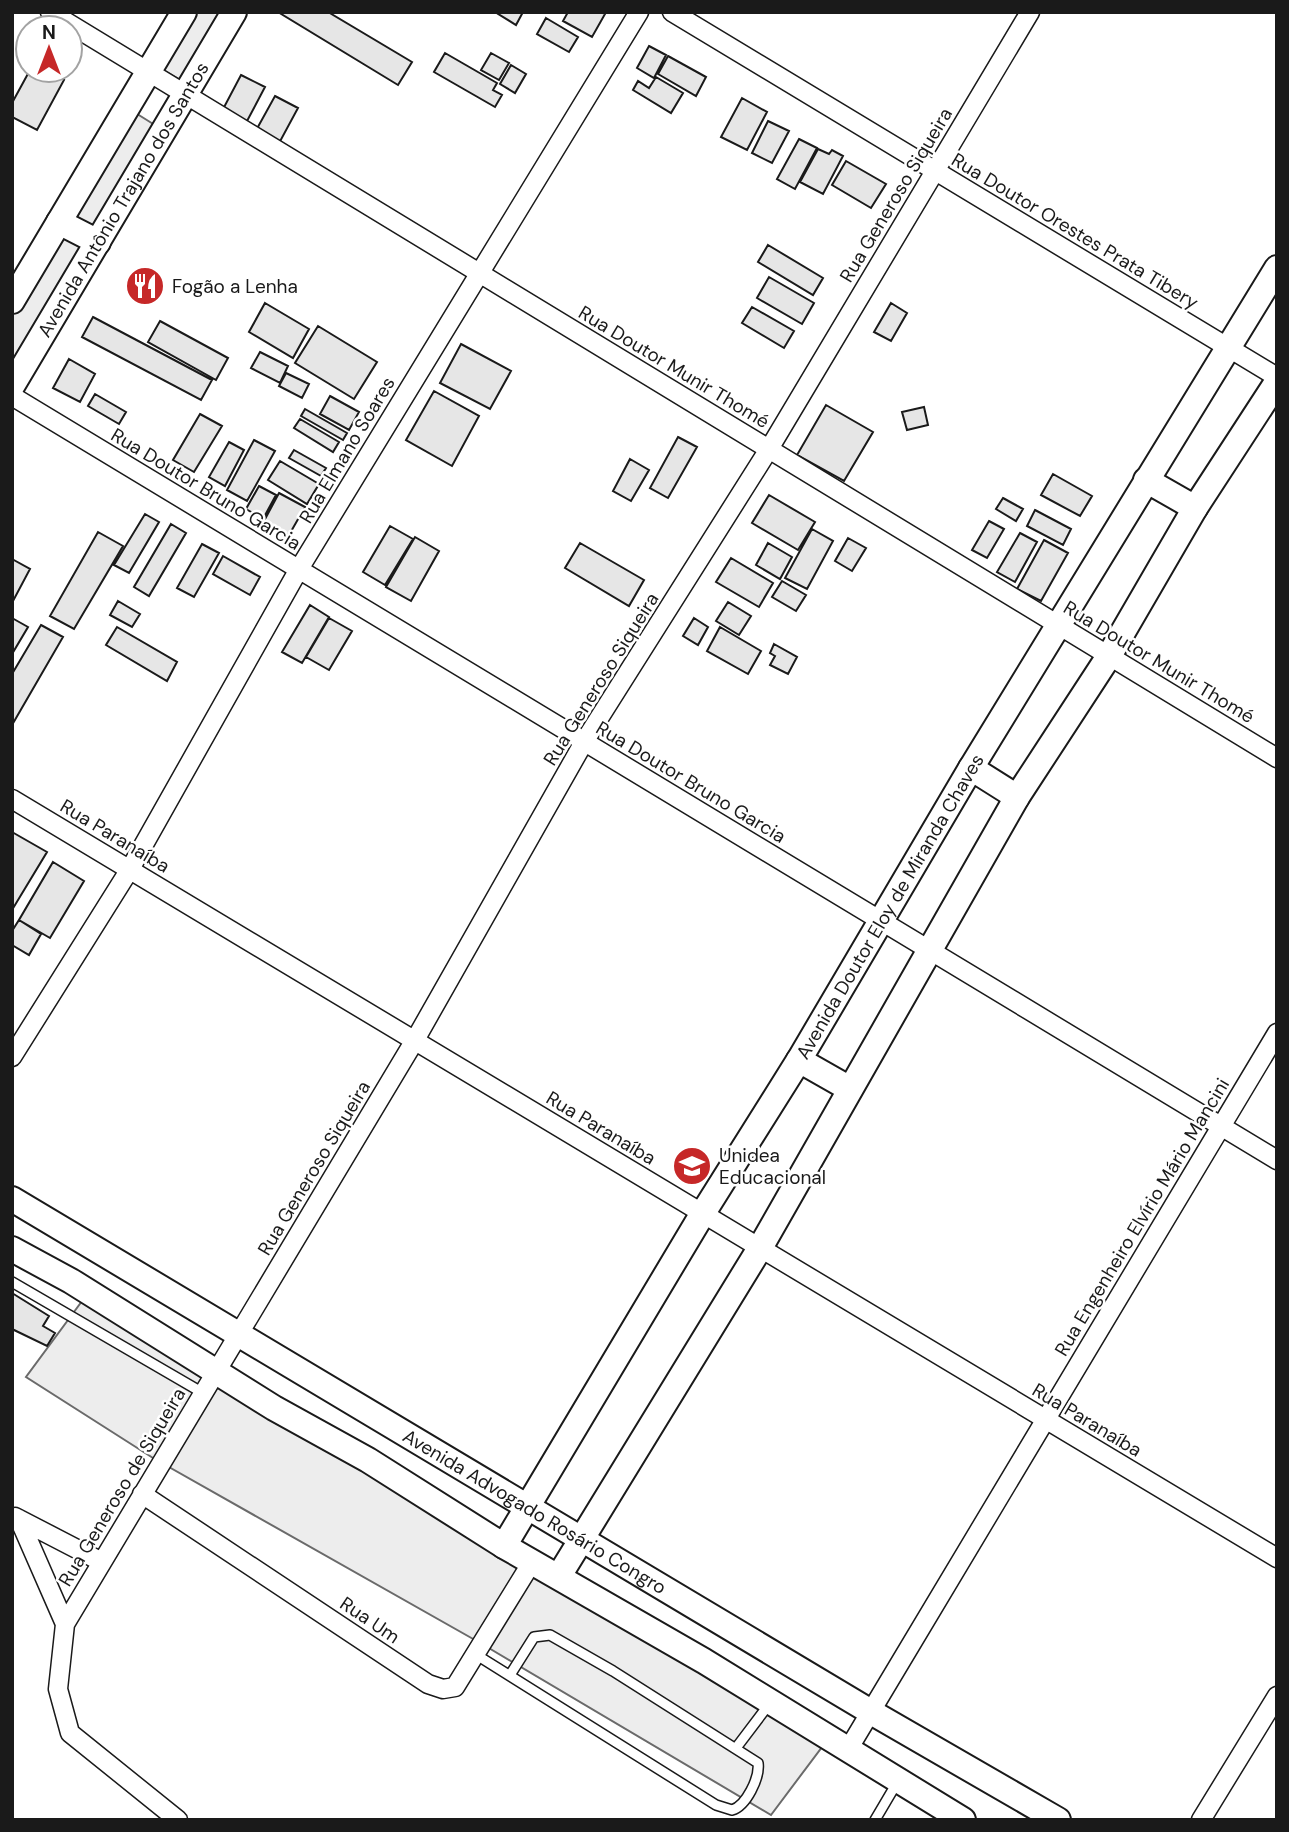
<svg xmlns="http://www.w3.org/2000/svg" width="1289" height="1832" font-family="'DM Sans',sans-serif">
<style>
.built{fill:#ededed;stroke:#6a6a6a;stroke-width:2}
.building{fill:#e6e6e6;stroke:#1a1a1a;stroke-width:2}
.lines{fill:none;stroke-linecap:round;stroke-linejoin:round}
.lane-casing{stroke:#1a1a1a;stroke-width:12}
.street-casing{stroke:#1a1a1a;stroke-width:21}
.secondary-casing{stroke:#1a1a1a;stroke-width:28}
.lane{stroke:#fff;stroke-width:9}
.street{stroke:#fff;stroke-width:18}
.secondary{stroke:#fff;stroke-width:24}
.labels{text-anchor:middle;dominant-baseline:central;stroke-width:5;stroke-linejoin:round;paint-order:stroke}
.street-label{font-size:19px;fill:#1a1a1a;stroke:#fff}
.poi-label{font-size:19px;fill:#1a1a1a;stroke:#fff;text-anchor:start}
</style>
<rect width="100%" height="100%" fill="#fff"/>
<path class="built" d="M 193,12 L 224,12 L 184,82 L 160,68 Z
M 134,112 L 158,127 L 93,233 L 68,218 Z
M 57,232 L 81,247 L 12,365 L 12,308 Z
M 85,1297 L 825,1743 L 771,1815 L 482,1644 L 153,1458 L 26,1377 Z"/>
<path class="building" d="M 278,12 L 328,12 L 412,62 L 398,85 Z
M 495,12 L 523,12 L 516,25 Z
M 568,12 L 601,12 L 605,14 L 592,37 L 563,21 Z
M 546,18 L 578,37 L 569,52 L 537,34 Z
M 649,46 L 666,55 L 654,78 L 637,68 Z
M 445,53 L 497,83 L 493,90 L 502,95 L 495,107 L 434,72 Z
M 491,53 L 509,63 L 499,80 L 481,70 Z
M 668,56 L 706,77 L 696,96 L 658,74 Z
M 511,65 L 526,74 L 515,93 L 500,84 Z
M 30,70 L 46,70 L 64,80 L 37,130 L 12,117 L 12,103 Z
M 241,75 L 265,87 L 246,123 L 222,111 Z
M 656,77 L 683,93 L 671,113 L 633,90 L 638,81 L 649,88 Z
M 275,96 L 298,108 L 277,147 L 254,134 Z
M 742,98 L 767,112 L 747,150 L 721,137 Z
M 768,121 L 789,131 L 772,163 L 752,153 Z
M 799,139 L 817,148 L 795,189 L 777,179 Z
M 818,149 L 829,154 L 832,150 L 843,156 L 823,194 L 800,182 Z
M 846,161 L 886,184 L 871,208 L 832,185 Z
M 768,245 L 823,278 L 813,295 L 758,262 Z
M 769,277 L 814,303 L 802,324 L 757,298 Z
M 265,303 L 309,329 L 293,358 L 249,332 Z
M 891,303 L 907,313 L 891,341 L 874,332 Z
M 752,307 L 794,331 L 784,348 L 742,323 Z
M 93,317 L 212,380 L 201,400 L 82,337 Z
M 160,321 L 228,358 L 216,380 L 148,342 Z
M 318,326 L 377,362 L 354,399 L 295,363 Z
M 461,344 L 511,371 L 490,409 L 440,383 Z
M 260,352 L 288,366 L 280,383 L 251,368 Z
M 69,359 L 95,374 L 80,402 L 53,388 Z
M 286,373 L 309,384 L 302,398 L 279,386 Z
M 434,391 L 479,416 L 452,466 L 406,440 Z
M 95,394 L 126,412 L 119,424 L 88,406 Z
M 330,396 L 359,412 L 349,430 L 320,414 Z
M 826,405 L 873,432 L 844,481 L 797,455 Z
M 924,407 L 928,425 L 907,430 L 902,412 Z
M 305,409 L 347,433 L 343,440 L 301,416 Z
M 200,414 L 222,426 L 194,472 L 173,460 Z
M 300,419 L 339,442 L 333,452 L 294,428 Z
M 678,437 L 697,447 L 668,498 L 650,488 Z
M 254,440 L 275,451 L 247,501 L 227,490 Z
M 229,442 L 244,450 L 225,486 L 209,477 Z
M 294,450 L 326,468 L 321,476 L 289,458 Z
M 630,459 L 649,470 L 631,501 L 613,491 Z
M 280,461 L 319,484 L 307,504 L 268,480 Z
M 1053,474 L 1092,496 L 1080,516 L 1041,495 Z
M 259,486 L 276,495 L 263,519 L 246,509 Z
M 279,493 L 305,507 L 289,535 L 264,521 Z
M 769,495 L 815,522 L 798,550 L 752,523 Z
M 1003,498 L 1023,509 L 1016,521 L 996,509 Z
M 1035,510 L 1071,529 L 1063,545 L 1027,526 Z
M 145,514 L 159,522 L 129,573 L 114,565 Z
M 989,521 L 1004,529 L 987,558 L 972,550 Z
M 171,524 L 186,533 L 149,596 L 134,587 Z
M 390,526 L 413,539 L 385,585 L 363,572 Z
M 812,529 L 833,541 L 807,589 L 785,578 Z
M 98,532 L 123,546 L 74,629 L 50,616 Z
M 1020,533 L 1037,542 L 1015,582 L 997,572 Z
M 415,537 L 439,551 L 411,601 L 386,587 Z
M 848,538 L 866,548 L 852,571 L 835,561 Z
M 1044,540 L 1068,553 L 1041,601 L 1017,589 Z
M 580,543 L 644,580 L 629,606 L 565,568 Z
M 768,543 L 792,557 L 780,579 L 756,565 Z
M 202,544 L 219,553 L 194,597 L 177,588 Z
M 223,556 L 260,577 L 250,595 L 213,574 Z
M 731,558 L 773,583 L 759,607 L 716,582 Z
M 12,559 L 30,569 L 13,601 L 12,601 Z
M 782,581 L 806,595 L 796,611 L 772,597 Z
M 118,601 L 140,614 L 132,627 L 110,615 Z
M 728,602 L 751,616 L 739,635 L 716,621 Z
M 310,605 L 329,617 L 302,663 L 282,652 Z
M 12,618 L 28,627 L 12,654 Z
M 329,618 L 352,631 L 329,670 L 306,657 Z
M 694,618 L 708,627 L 698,645 L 683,636 Z
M 41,625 L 63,637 L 12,725 L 12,674 Z
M 117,627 L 177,662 L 167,681 L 106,645 Z
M 720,627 L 761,651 L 748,674 L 707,651 Z
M 774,644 L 797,657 L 788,674 L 770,665 L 775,656 L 770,653 Z
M 12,832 L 47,852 L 12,910 Z
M 53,862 L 84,881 L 50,938 L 19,920 Z
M 19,920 L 41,934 L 29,955 L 12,945 L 12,931 Z
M 12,1293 L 49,1316 L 43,1326 L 55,1333 L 47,1346 L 12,1329 Z"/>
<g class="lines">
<defs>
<path id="lane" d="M 12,1282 L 203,1393
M 475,1654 L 716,1805 L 732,1810 C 746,1806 760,1778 758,1763 L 613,1671 L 550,1635 L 534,1637 L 510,1675
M 736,1748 L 770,1703
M 875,1820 L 898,1781"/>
<path id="street" d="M 50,12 L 1277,758
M 672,12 L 1277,377
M 12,396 L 1277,1160
M 12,799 L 1277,1558
M 12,1057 L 130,869 L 299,569 L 639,12
M 142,1494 L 428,1684 L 443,1689 L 455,1687 L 532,1562
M 15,1517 L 100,1561
M 19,1519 L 65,1624 L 58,1689 L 70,1733 L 178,1820
M 65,1624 L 415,1040 L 584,742 L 769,449 L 1030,12
M 849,1748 L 1277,1033
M 1201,1820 L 1277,1696"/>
<g id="secondary">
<path d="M 59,222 L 98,242"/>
<path d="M 12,301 L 184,12"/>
<path id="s1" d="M 12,386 L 234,12"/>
<path d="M 1146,480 L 1195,508"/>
<path d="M 971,768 L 1017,797"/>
<path d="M 799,1060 L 850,1089"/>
<path id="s2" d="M 12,1199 L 871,1712 L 1058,1820"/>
<path d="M 12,1249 L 71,1281 L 274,1408 L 368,1460 L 504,1546 L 704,1661 L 963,1820"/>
<path id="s3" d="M 504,1546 L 703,1213 L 799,1060 L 971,768 L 1277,268"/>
<path d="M 559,1576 L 760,1248 L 1017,797 L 1109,656 L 1195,508 L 1277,382"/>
</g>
</defs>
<use href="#lane" class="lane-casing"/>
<use href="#street" class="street-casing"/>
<use href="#secondary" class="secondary-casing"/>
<use href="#lane" class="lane"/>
<use href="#street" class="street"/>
<use href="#secondary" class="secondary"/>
</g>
<defs>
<symbol id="restaurant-disc" viewBox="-11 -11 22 22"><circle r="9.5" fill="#c62828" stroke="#fff"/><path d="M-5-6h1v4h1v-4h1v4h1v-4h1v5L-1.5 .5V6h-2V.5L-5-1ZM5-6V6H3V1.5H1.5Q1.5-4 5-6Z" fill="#fff"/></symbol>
<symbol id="university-disc" viewBox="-11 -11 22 22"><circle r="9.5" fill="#c62828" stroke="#fff"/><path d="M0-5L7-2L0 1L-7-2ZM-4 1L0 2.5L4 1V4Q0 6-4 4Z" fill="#fff"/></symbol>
</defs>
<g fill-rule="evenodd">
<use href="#restaurant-disc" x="123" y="264" width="44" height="44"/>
<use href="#university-disc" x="670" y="1144" width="44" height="44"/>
</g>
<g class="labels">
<g class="street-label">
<text transform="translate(896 195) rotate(-59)">Rua Generoso Siqueira</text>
<text stroke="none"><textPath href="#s1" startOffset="217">Avenida Antônio Trajano dos Santos</textPath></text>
<text transform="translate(1075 231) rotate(31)">Rua Doutor Orestes Prata Tibery</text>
<text transform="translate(674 367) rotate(31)">Rua Doutor Munir Thomé</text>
<text transform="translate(347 450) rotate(-59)">Rua Elmano Soares</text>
<text transform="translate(206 489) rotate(31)">Rua Doutor Bruno Garcia</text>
<text transform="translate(1159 662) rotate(31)">Rua Doutor Munir Thomé</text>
<text transform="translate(601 679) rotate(-58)">Rua Generoso Siqueira</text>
<text transform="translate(691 782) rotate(31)">Rua Doutor Bruno Garcia</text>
<text transform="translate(115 836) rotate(31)">Rua Paranaíba</text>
<text stroke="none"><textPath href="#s3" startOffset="747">Avenida Doutor Eloy de Miranda Chaves</textPath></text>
<text transform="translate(601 1128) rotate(31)">Rua Paranaíba</text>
<text transform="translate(314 1168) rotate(-59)">Rua Generoso Siqueira</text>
<text transform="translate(1142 1217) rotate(-59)">Rua Engenheiro Elvírio Mário Mancini</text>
<text transform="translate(1087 1420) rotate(31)">Rua Paranaíba</text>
<text transform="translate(122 1487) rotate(-59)">Rua Generoso de Siqueira</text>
<text stroke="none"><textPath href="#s2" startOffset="609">Avenida Advogado Rosário Congro</textPath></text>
<text transform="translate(370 1620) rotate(34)">Rua Um</text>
</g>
<g class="poi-label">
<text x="172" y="286">Fogão a Lenha</text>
<text x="719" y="1155">Unidea<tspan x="719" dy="22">Educacional</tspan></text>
</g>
</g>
<rect width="1289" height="1832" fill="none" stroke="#1a1a1a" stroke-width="28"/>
<g transform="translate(49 49)"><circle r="33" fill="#ffffff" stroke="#a3a3a3" stroke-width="2"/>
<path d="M0-5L12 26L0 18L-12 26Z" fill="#c62828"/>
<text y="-10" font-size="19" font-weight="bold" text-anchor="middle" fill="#1a1a1a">N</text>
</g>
</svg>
